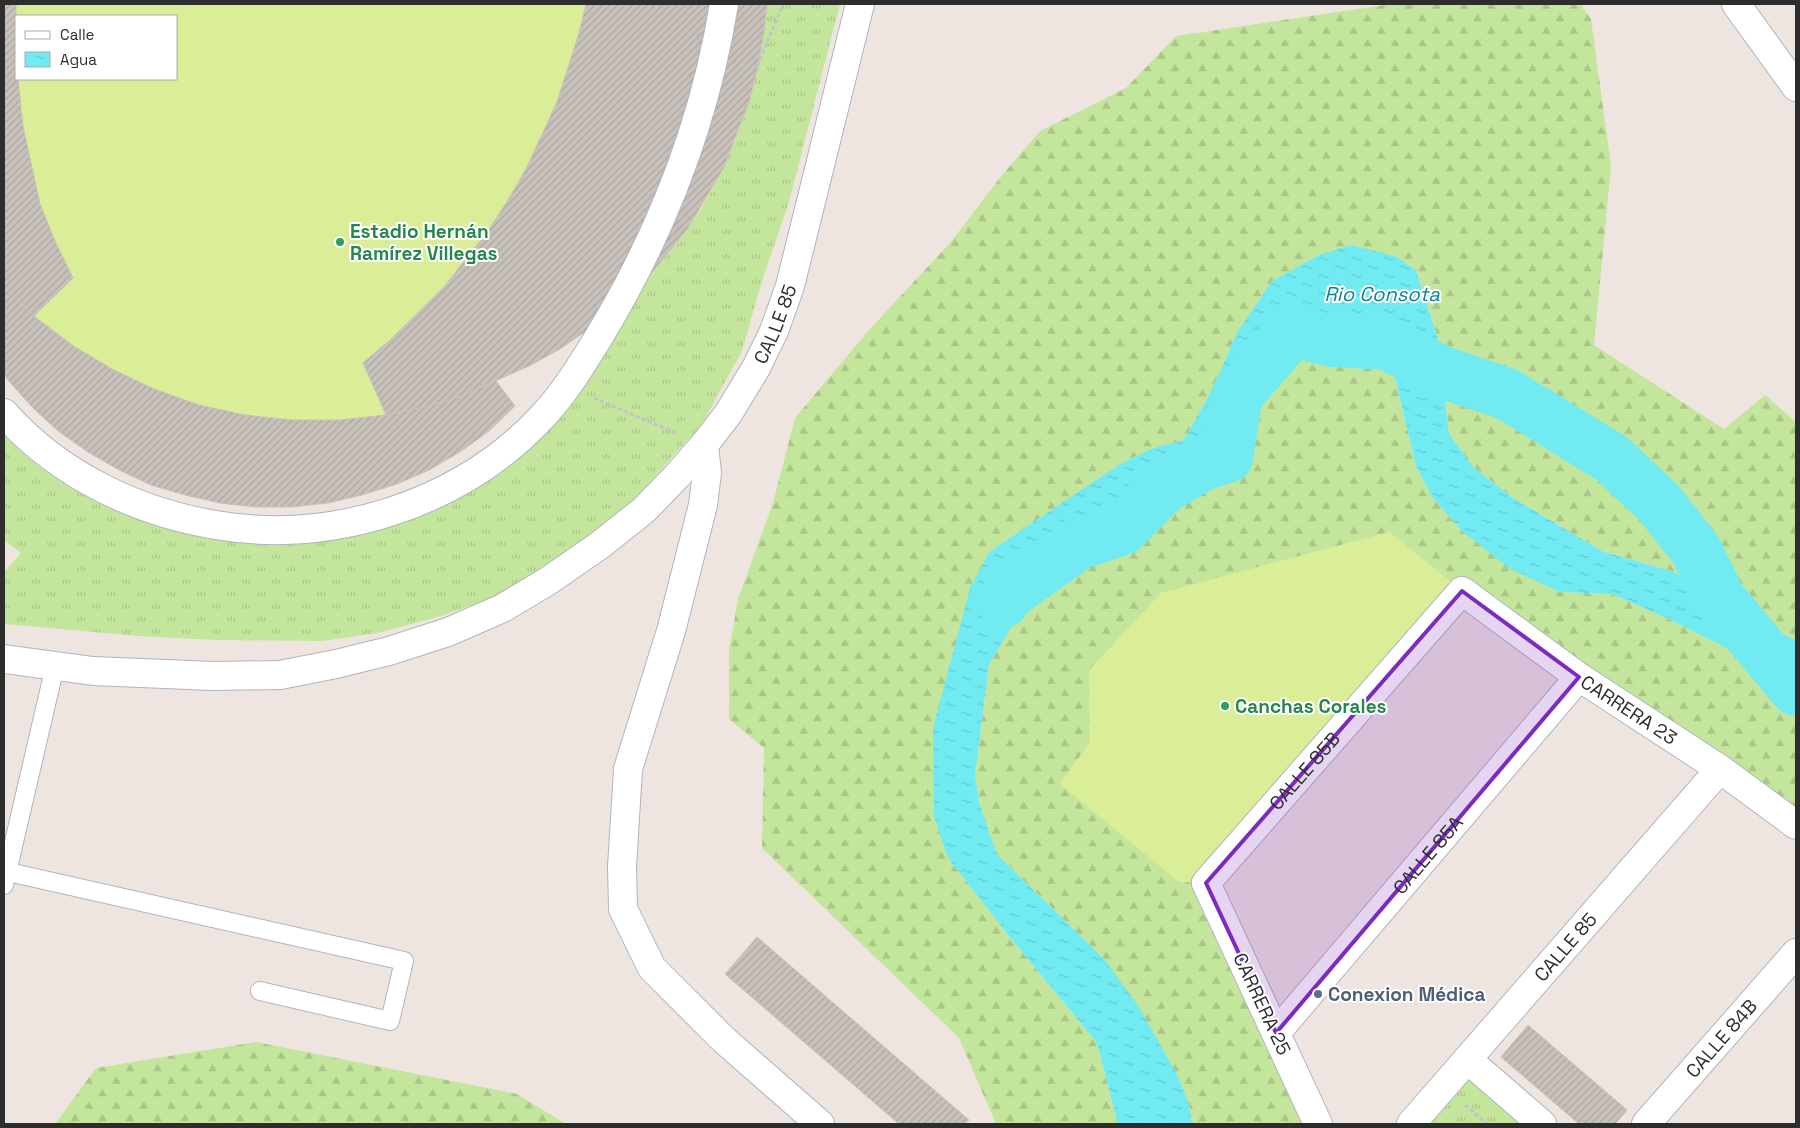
<svg xmlns="http://www.w3.org/2000/svg" width="1800" height="1128" font-family="'Space Grotesk',sans-serif">
<style>
.grass{fill:url(#grass-tufts)}
.forest{fill:url(#forest-firs)}
.pitch{fill:#daed97;fill-rule:evenodd}
.water{fill:url(#water-ripples)}
.lines{fill:none;stroke-linecap:round;stroke-linejoin:round}
.river{stroke:#71eaf2;stroke-width:52}
.building{fill:url(#building-hatch);stroke:#cbc1b9}
.lane-casing{stroke:#b0b5bd;stroke-width:20}
.street-casing{stroke:#b0b5bd;stroke-width:30}
.path{stroke:#c4c4c4;stroke-width:3;stroke-dasharray:4 2.5;stroke-linecap:butt}
.lane{stroke:#fff;stroke-width:18}
.street{stroke:#fff;stroke-width:28}
.marked{fill:#7b2cbf;fill-opacity:0.2;stroke:#7b2cbf;stroke-width:4;stroke-linejoin:round}
.leisure-dot{fill:#2e9e5b;stroke:#fff;stroke-width:2}
.service-dot{fill:#5c6f8a;stroke:#fff;stroke-width:2}
.labels{text-anchor:middle;dominant-baseline:central;stroke-width:4;stroke-linejoin:round;paint-order:stroke}
.leisure-label{font-size:19px;font-weight:bold;fill:#27864d;stroke:#fff;text-anchor:start}
.street-label{font-size:19px;fill:#2d2d2d;stroke:#fff}
.service-label{font-size:19px;font-weight:bold;fill:#4e5e75;stroke:#fff;text-anchor:start}
.water-label{font-size:20px;font-style:italic;fill:#0b8295;stroke:#fff}
</style>
<defs>
<pattern id="grass-tufts" width="24" height="20" patternUnits="userSpaceOnUse" patternTransform="scale(1.25)"><rect width="24" height="20" fill="#c4e69c"/><path d="M3 7l-1-3M5 7V3M7 7l1-3M15 17l-1-3M17 17v-4M19 17l1-3" fill="none" stroke="#a9c687"/></pattern>
<pattern id="forest-firs" width="22" height="20" patternUnits="userSpaceOnUse" patternTransform="scale(1.25)"><rect width="22" height="20" fill="#c4e69c"/><path d="M5 1l3.5 6h-7zM16 11l3.5 6h-7z" fill="#a9c687"/></pattern>
<pattern id="water-ripples" width="26" height="14" patternUnits="userSpaceOnUse" patternTransform="scale(1.25)"><rect width="26" height="14" fill="#71eaf2"/><path d="M2 4q2-2 4 0t4 0M15 11q2-2 4 0t4 0" fill="none" stroke="#62c9d0"/></pattern>
<pattern id="building-hatch" width="6" height="6" patternUnits="userSpaceOnUse" patternTransform="scale(1.25)"><rect width="6" height="6" fill="#c8c1bb"/><path d="M-1 1l2-2M0 6l6-6M5 7l2-2" fill="none" stroke="#aca6a1"/></pattern>
</defs>
<rect width="100%" height="100%" fill="#efe5e0"/>
<path class="grass" d="M 724,4 L 840,4 L 789,202 L 762,281 L 742,351 L 702,424 L 632,502 L 593,536 L 542,572 L 500,595 L 441,616 L 378,633 L 322,641 L 214,640 L 138,636 L 4,624 L 4,572 L 21,553 L 4,540 L 4,413 L 76,473 L 276,531 L 439,493 L 568,387 Z
M 1468,1060 L 1542,1124 L 1411,1124 Z"/>
<path class="forest" d="M 1391,4 L 1581,4 L 1591,19 L 1611,166 L 1594,345 L 1724,429 L 1765,395 L 1796,422 L 1796,640 L 1756,621 L 1672,571 L 1604,552 L 1513,498 L 1474,468 L 1449,434 L 1437,336 L 1416,270 L 1395,256 L 1351,245 L 1272,281 L 1236,334 L 1214,386 L 1184,440 L 1153,448 L 1120,464 L 990,551 L 948,857 L 1009,936 L 1097,1043 L 1118,1124 L 996,1124 L 959,1038 L 762,848 L 764,748 L 729,719 L 729,651 L 738,599 L 773,503 L 795,418 L 869,330 L 950,243 L 999,179 L 1040,131 L 1126,88 L 1176,36 Z
M 1321,317 L 1353,320 L 1387,344 L 1416,466 L 1432,497 L 1462,531 L 1560,592 L 1612,594 L 1671,620 L 1796,683 L 1796,825 L 1462,591 L 1389,532 L 1089,670 L 1090,742 L 1060,784 L 1206,883 L 1318,1124 L 1192,1124 L 1189,1105 L 1105,960 L 997,854 L 980,805 L 975,776 L 989,664 L 1050,563 L 1162,489 L 1202,465 L 1227,457 L 1251,441 L 1269,357 L 1293,331 Z
M 256,1042 L 517,1094 L 566,1124 L 55,1124 L 96,1068 Z"/>
<path class="pitch" d="M 4,4 L 767,4 C 759,103 717,212 643,281 C 626,297 604,310 585,324 C 567,338 548,355 527,366 C 517,372 507,376 496,381 L 515,406 L 489,431 L 429,470 L 397,484 L 362,495 L 328,503 L 292,507 L 256,507 L 220,503 L 185,495 L 151,485 L 32,407 L 4,374 ZM 16,16 L 176,16 L 176,79 L 16,79 Z
M 1389,532 L 1462,591 L 1206,883 L 1179,882 L 1060,784 L 1090,742 L 1089,670 L 1161,593 Z"/>
<path class="water" d="M 1351,245 L 1395,256 L 1416,270 L 1437,336 L 1449,434 L 1474,468 L 1513,498 L 1604,552 L 1672,571 L 1756,621 L 1796,640 L 1796,683 L 1671,620 L 1612,594 L 1560,592 L 1510,569 L 1462,531 L 1432,497 L 1416,466 L 1387,344 L 1353,320 L 1321,317 L 1293,331 L 1269,357 L 1251,441 L 1227,457 L 1202,465 L 1162,489 L 1050,563 L 989,664 L 975,776 L 980,805 L 997,854 L 1105,960 L 1139,1007 L 1178,1076 L 1189,1105 L 1192,1124 L 1118,1124 L 1097,1043 L 1009,936 L 948,858 L 934,816 L 933,728 L 970,588 L 990,551 L 1120,464 L 1153,448 L 1184,440 L 1214,386 L 1236,334 L 1272,281 L 1319,255 Z"/>
<g class="lines">
<path class="river" d="M 1003,602 L 1008,594 L 1078,544 L 1123,529 L 1162,489 L 1202,465 L 1227,457 L 1237,395 L 1293,331 L 1333,341 L 1387,344 L 1442,372 L 1507,394 L 1611,458 L 1659,503 L 1696,550 L 1720,599 L 1796,690"/>
</g>
<path class="building" d="M 4,4 L 16,4 L 16,79 L 18,79 L 23,126 L 40,204 L 55,241 L 73,278 L 34,316 L 4,287 Z
M 586,4 L 767,4 L 764,32 L 758,67 L 749,102 L 724,167 L 688,228 L 666,256 L 643,282 L 589,329 L 560,349 L 529,366 L 461,396 L 424,407 L 386,415 L 363,363 L 391,339 L 443,288 L 488,231 L 508,200 L 526,169 L 557,102 L 579,33 Z
M 4,287 L 34,316 L 72,345 L 112,369 L 154,389 L 199,405 L 245,415 L 292,420 L 339,420 L 386,415 L 424,407 L 461,396 L 496,381 L 515,406 L 489,431 L 460,452 L 429,470 L 397,484 L 362,495 L 328,503 L 292,507 L 256,507 L 220,503 L 185,495 L 151,485 L 119,470 L 88,452 L 58,431 L 32,407 L 8,380 L 4,374 Z
M 757,937 L 969,1120 L 964,1124 L 899,1124 L 725,974 Z
M 1528,1025 L 1627,1110 L 1615,1124 L 1579,1124 L 1501,1057 Z"/>
<g class="lines">
<defs>
<path id="lane" d="M 4,871 L 404,961 L 390,1021 L 260,991
M 4,885 L 55,666"/>
<g id="street">
<path d="M 1736,4 L 1796,87"/>
<path d="M 4,413 C 58,474 136,512 216,525 C 333,545 460,504 541,418 C 565,393 582,364 600,335 C 661,234 705,121 724,4"/>
<path d="M 704,445 L 707,473 L 703,505 L 671,631 L 628,769 L 622,867 L 623,909 L 652,968 L 724,1040 L 820,1124"/>
<path id="s1" d="M 4,659 L 93,671 L 213,676 L 280,675 L 336,664 L 389,651 L 448,632 L 503,608 L 548,581 L 600,545 L 644,510 L 677,476 L 704,445 L 728,414 L 756,368 L 774,331 L 790,286 L 860,4"/>
<path id="s2" d="M 1276,1033 L 1579,677"/>
<path d="M 1468,1060 L 1542,1124"/>
<path id="s3" d="M 1318,1124 L 1206,883 L 1462,591 L 1579,677 L 1720,769 L 1796,825"/>
<path id="s4" d="M 1411,1124 L 1720,769"/>
<path id="s5" d="M 1646,1124 L 1796,953"/>
</g>
</defs>
<use href="#lane" class="lane-casing"/>
<use href="#street" class="street-casing"/>
<path class="path" d="M 739,66 L 757,67 L 783,4
M 594,398 L 678,434
M 1465,1105 L 1487,1124"/>
<use href="#lane" class="lane"/>
<use href="#street" class="street"/>
</g>
<path class="marked" d="M 1462,591 L 1579,677 L 1276,1033 L 1206,883 Z"/>
<g class="leisure-dot">
<circle cx="340" cy="242" r="5"/>
<circle cx="1225" cy="706" r="5"/>
</g>
<circle class="service-dot" cx="1318" cy="994" r="5"/>
<g class="labels">
<g class="leisure-label">
<text x="350" y="231">Estadio Hernán<tspan x="350" dy="22">Ramírez Villegas</tspan></text>
<text x="1235" y="706">Canchas Corales</text>
</g>
<g class="street-label">
<text stroke="none"><textPath href="#s1" startOffset="912">CALLE 85</textPath></text>
<text stroke="none"><textPath href="#s3" startOffset="859">CARRERA 23</textPath></text>
<text stroke="none"><textPath href="#s3" startOffset="415">CALLE 85B</textPath></text>
<text stroke="none"><textPath href="#s2" startOffset="234">CALLE 85A</textPath></text>
<text stroke="none"><textPath href="#s4" startOffset="235">CALLE 85</textPath></text>
<text transform="translate(1262 1004) rotate(65)">CARRERA 25</text>
<text stroke="none"><textPath href="#s5" startOffset="114">CALLE 84B</textPath></text>
</g>
<g class="service-label">
<text x="1328" y="994">Conexion Médica</text>
</g>
<g class="water-label">
<text x="1382" y="294">Rio Consota</text>
</g>
</g>
<rect width="1800" height="1128" fill="none" stroke="#2d2d2d" stroke-width="10"/>
<rect x="15" y="15" width="162" height="65" fill="#ffffff" stroke="#ababab"/>
<rect x="25" y="31" width="25" height="8" fill="#ffffff" stroke="#ababab"/>
<text x="60" y="40" font-size="15" fill="#2d2d2d">Calle</text>
<rect x="25" y="52" width="25" height="15" fill="url(#water-ripples)" stroke="#ababab"/>
<text x="60" y="65" font-size="15" fill="#2d2d2d">Agua</text>
</svg>
